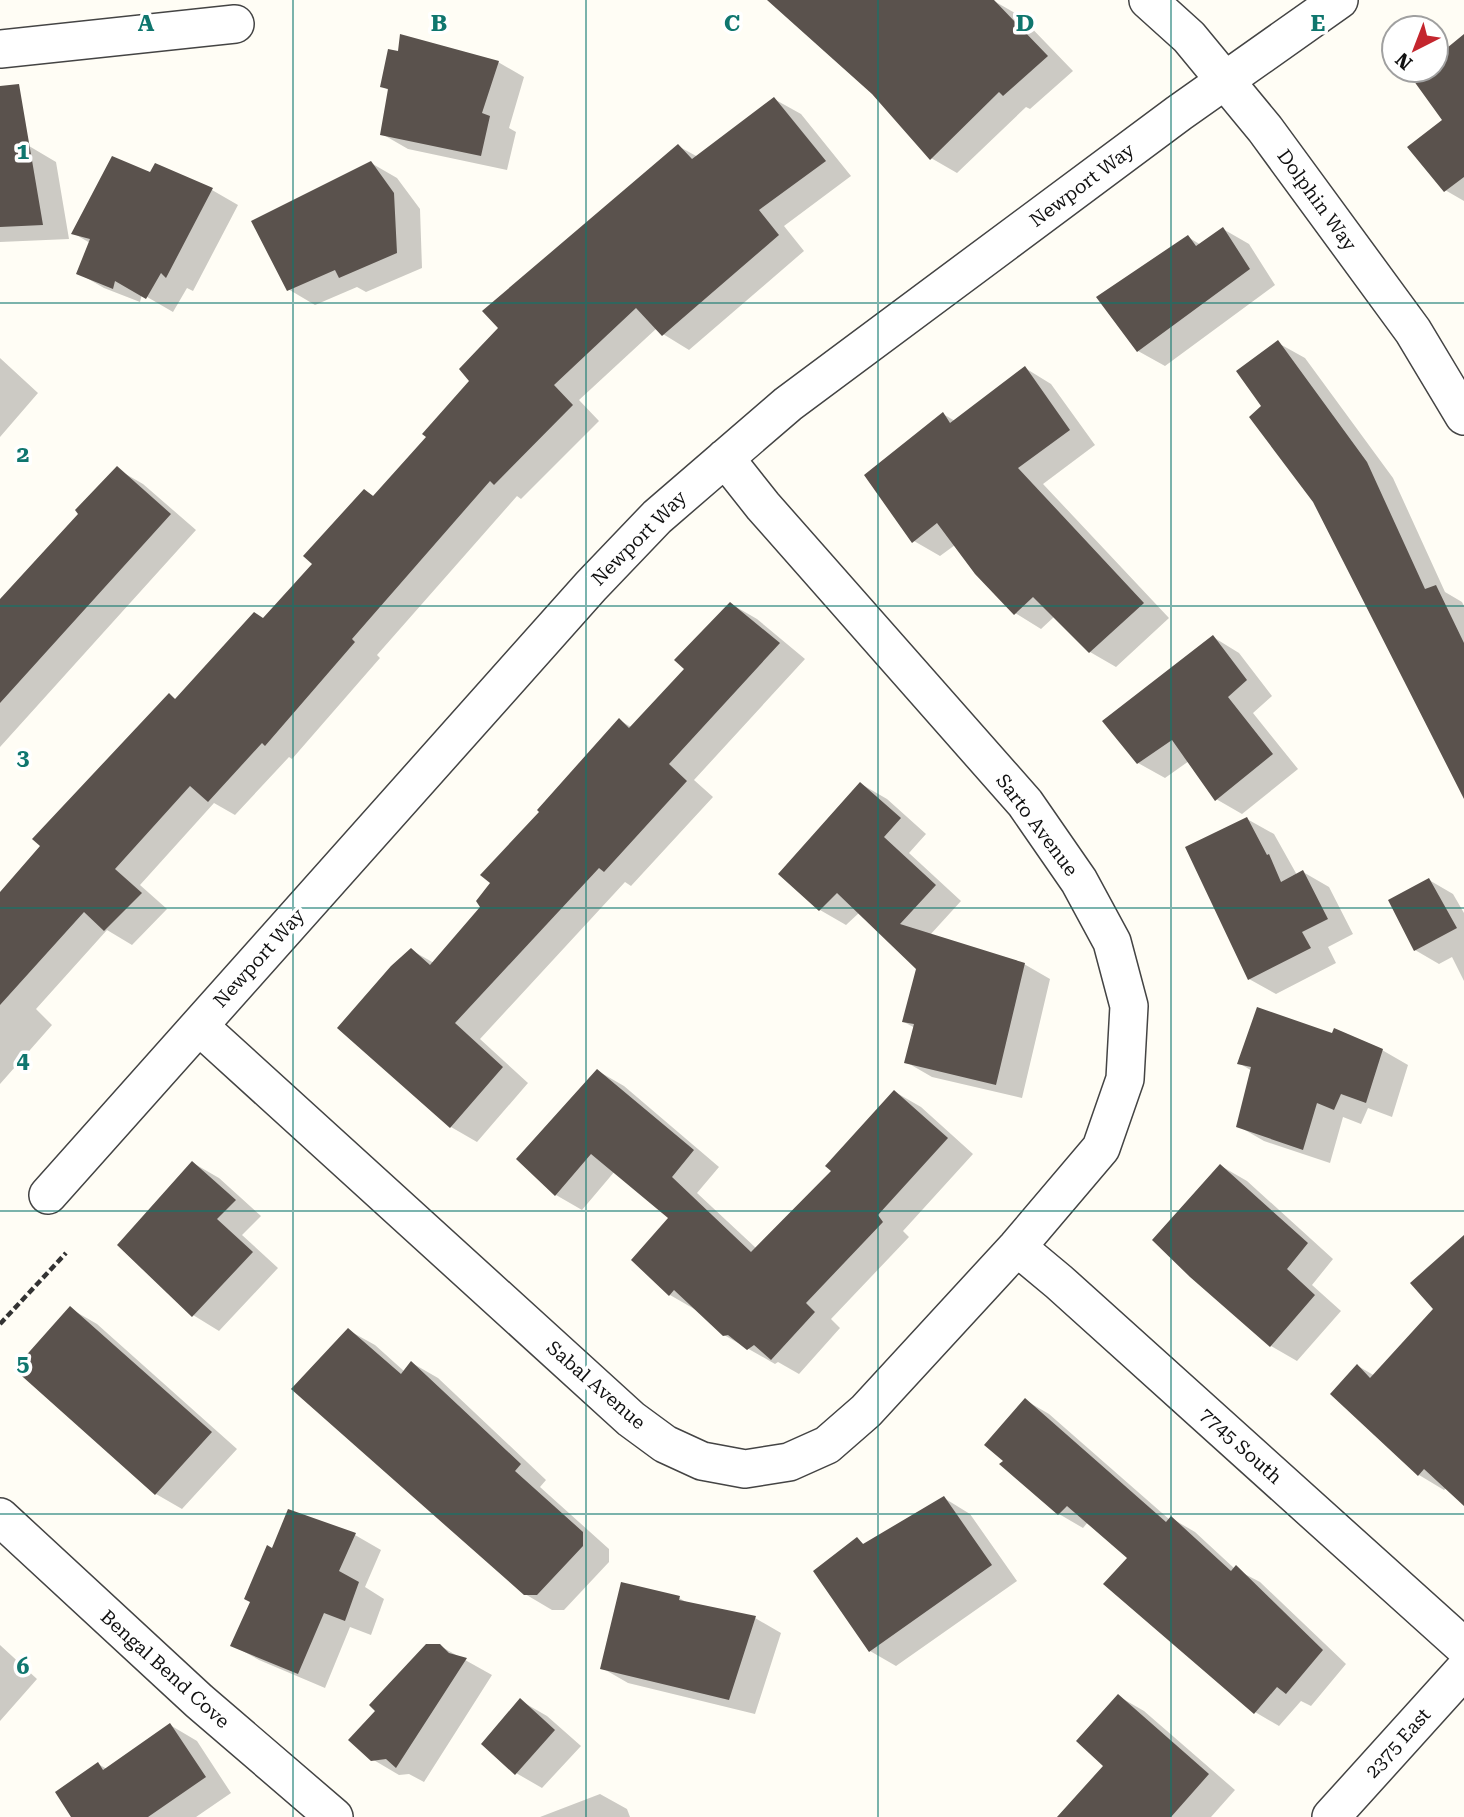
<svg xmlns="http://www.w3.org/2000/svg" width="1464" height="1817" font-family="'Roboto Serif',serif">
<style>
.shadow{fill:#0003}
.building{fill:#5a524d}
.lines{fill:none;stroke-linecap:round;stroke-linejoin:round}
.street-casing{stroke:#444;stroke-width:40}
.path{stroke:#333;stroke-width:4.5;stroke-dasharray:7 3.5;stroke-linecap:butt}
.street{stroke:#fff;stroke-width:37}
.grid{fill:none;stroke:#0f766e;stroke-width:2;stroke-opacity:0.55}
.labels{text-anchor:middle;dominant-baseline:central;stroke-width:7;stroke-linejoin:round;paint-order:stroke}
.street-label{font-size:19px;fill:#111;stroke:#fff}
.grid-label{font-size:23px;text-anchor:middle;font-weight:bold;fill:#0f766e;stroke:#fff;stroke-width:7;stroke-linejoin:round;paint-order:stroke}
</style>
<rect width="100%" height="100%" fill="#fffdf5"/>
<path class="shadow" d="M 770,0 L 994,1 L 1020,16 L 1073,71 L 1030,109 L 1026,107 L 957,173 L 931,158 L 873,93 Z
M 1464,37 L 1464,201 L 1445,190 L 1444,120 L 1422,70 L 1436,70 L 1436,59 Z
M 498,62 L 524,77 L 509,128 L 516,132 L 507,170 L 408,149 L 382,134 L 390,91 L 382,86 Z
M 774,99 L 801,114 L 851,176 L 784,226 L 804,251 L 689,350 L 663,334 L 657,328 L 579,400 L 599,421 L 521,499 L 517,496 L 377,655 L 380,658 L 292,759 L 289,757 L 235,815 L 214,803 L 140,885 L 167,909 L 132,945 L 107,930 L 36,1009 L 52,1025 L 0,1084 L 0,894 L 170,696 L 177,700 L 264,620 L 314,563 L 365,491 L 375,497 L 678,146 L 698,157 Z
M 0,142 L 29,146 L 56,162 L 69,239 L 0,242 Z
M 371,163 L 397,178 L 420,209 L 422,268 L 366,292 L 357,287 L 315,305 L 288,289 Z
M 156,165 L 212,190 L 238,205 L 193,291 L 187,288 L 173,312 L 142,294 L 140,302 L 104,288 L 78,273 L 90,243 L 73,233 L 151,174 Z
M 1223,229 L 1249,244 L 1275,285 L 1165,366 L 1138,351 L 1188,237 L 1201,245 Z
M 1278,343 L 1305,358 L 1393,478 L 1445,592 L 1462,602 L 1464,606 L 1464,794 L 1314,501 L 1263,407 Z
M 0,358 L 38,393 L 0,437 Z
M 1025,368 L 1051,384 L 1095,445 L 1043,484 L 1169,618 L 1116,667 L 1090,652 L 1055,616 L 1041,629 L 1015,613 L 955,545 L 940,556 L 914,541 L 943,414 L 955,421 Z
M 117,469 L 143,484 L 196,530 L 0,747 L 0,601 L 81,513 Z
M 731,604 L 757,619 L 805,659 L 694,780 L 713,797 L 631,886 L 625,882 L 480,1039 L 528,1083 L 477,1142 L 451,1127 L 411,950 L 434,963 L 482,907 L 542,812 L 619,720 L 631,727 L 687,669 Z
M 1213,637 L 1239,653 L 1272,696 L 1253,713 L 1298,769 L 1242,814 L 1216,799 L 1189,761 L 1165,778 L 1138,763 Z
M 861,784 L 887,799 L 926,834 L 909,853 L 961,901 L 930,935 L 1024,964 L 1050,979 L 1022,1098 L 932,1077 L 906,1062 L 915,1028 L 904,1022 L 918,968 L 860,912 L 846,925 L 820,910 L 780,874 Z
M 1247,819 L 1274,834 L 1297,875 L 1303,872 L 1329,887 L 1353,934 L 1328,947 L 1336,963 L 1276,994 L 1249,979 Z
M 1429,880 L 1453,894 L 1464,913 L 1464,981 L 1452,957 L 1439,964 L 1415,950 Z
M 1382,1050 L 1408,1065 L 1392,1117 L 1368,1108 L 1361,1124 L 1343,1117 L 1330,1163 L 1264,1141 L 1238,1126 L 1252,1071 L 1239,1063 Z
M 598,1071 L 624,1086 L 719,1167 L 697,1193 L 757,1249 L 833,1171 L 895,1092 L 921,1107 L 973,1154 L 903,1231 L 909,1237 L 831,1319 L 840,1328 L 799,1374 L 778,1362 L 775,1364 L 724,1335 L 696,1310 L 670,1295 L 670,1218 L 615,1171 L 582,1210 L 556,1195 L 518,1159 Z
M 193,1163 L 219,1178 L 261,1216 L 242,1235 L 278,1268 L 219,1331 L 193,1315 Z
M 1221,1166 L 1247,1181 L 1333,1259 L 1312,1285 L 1341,1311 L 1297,1361 L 1271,1346 Z
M 1464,1256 L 1464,1503 L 1447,1487 L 1444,1490 L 1419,1475 L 1358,1366 L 1375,1376 L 1435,1309 Z
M 71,1309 L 97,1324 L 237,1449 L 182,1509 L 156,1494 Z
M 348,1330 L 375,1345 L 405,1372 L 412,1363 L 438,1378 L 546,1480 L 540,1487 L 609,1549 L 609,1562 L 564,1610 L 552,1610 L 525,1594 Z
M 1025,1400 L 1049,1414 L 1170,1520 L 1171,1518 L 1195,1532 L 1235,1569 L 1260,1582 L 1346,1664 L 1311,1706 L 1301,1701 L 1279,1726 L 1255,1712 L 1129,1558 L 1088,1522 L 1083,1528 L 1059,1514 L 1002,1464 Z
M 944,1498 L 970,1514 L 1017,1581 L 896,1666 L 870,1651 L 857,1540 L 865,1545 Z
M 355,1535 L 381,1550 L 365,1587 L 384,1599 L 371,1635 L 350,1627 L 325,1688 L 259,1660 L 232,1645 L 273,1551 Z
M 679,1598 L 690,1604 L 755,1618 L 781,1633 L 755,1714 L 628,1683 L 602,1668 Z
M 0,1645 L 37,1679 L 0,1721 Z
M 440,1646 L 492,1675 L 424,1782 L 409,1774 L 399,1775 L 372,1759 Z
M 1118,1696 L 1144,1711 L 1235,1790 L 1211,1817 L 1059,1817 L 1106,1766 Z
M 521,1701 L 547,1716 L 581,1746 L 542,1788 L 516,1773 Z
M 170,1725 L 197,1741 L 231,1793 L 196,1817 L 73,1817 L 98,1764 L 107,1769 Z
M 600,1794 L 627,1809 L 630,1817 L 540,1817 Z"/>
<path class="building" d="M 767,0 L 994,0 L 1048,56 L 1003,96 L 999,92 L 930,160 L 872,94 Z
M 400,34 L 499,61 L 482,113 L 490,116 L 481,156 L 380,135 L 388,89 L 380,87 L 388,49 L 398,51 Z
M 1464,34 L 1464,177 L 1444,192 L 1407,147 L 1442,120 L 1411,77 L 1419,70 L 1436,70 L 1436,57 Z
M 19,84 L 43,225 L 0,227 L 0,86 Z
M 774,97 L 826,161 L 759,210 L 779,235 L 662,336 L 636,308 L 554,385 L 573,405 L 494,485 L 490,481 L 352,639 L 355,642 L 265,746 L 262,743 L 208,802 L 190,786 L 115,869 L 142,893 L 104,931 L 84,912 L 0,1005 L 0,892 L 40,846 L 32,839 L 169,693 L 175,699 L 254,612 L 263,618 L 312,564 L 303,556 L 364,489 L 373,496 L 426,437 L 422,434 L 469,381 L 459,369 L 498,328 L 482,311 L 678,144 L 692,159 Z
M 112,156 L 150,172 L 155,163 L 213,188 L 166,278 L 161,273 L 146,299 L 115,281 L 113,289 L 76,274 L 90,239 L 71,234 Z
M 371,161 L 394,193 L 397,253 L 339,278 L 335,270 L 287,291 L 251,221 Z
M 1223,227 L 1250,269 L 1137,352 L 1096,297 L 1188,235 L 1196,246 Z
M 1278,340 L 1367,462 L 1425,589 L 1436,585 L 1464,643 L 1464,799 L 1313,502 L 1249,417 L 1261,406 L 1236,371 Z
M 1025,366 L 1070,430 L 1018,468 L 1144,603 L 1089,653 L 1033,597 L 1014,615 L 975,574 L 937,523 L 912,543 L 864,475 L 943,412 L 950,423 Z
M 117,466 L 171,514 L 0,703 L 0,599 L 78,514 L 75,510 Z
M 730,602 L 780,643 L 669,764 L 687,781 L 604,872 L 599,868 L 455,1023 L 503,1067 L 450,1128 L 337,1028 L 391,966 L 411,948 L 430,965 L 480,907 L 476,901 L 490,883 L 480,875 L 539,812 L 537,810 L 619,718 L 629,728 L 684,669 L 674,660 Z
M 1213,635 L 1247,680 L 1228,697 L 1273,754 L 1215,801 L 1172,740 L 1137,764 L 1102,721 Z
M 860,782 L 901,818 L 884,837 L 936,885 L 900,924 L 1025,963 L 996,1085 L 904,1063 L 914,1024 L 902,1022 L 916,969 L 837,893 L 819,911 L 778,874 Z
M 1247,817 L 1267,855 L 1269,854 L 1281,882 L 1303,870 L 1328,919 L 1302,932 L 1311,948 L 1248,980 L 1185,847 Z
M 1429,878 L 1457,928 L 1414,951 L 1388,900 Z
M 1257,1007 L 1332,1033 L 1334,1028 L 1383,1049 L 1366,1103 L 1341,1094 L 1334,1110 L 1317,1103 L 1303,1150 L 1236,1127 L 1251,1067 L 1237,1064 Z
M 597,1069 L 694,1150 L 672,1177 L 751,1252 L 831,1171 L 825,1166 L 894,1090 L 948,1138 L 878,1215 L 883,1222 L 806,1303 L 815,1312 L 771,1360 L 754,1345 L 747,1350 L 728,1335 L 723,1336 L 674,1290 L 669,1296 L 631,1260 L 668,1218 L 591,1154 L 555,1196 L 516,1159 Z
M 192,1161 L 236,1200 L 217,1219 L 253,1252 L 192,1317 L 117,1245 Z
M 1220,1164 L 1308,1243 L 1287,1269 L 1315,1295 L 1270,1347 L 1190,1277 L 1152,1240 Z
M 1464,1235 L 1464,1506 L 1424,1469 L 1418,1476 L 1330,1394 L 1357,1364 L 1370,1378 L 1433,1309 L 1410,1283 Z
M 70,1306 L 212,1432 L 155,1495 L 14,1369 Z
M 348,1328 L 401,1374 L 411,1361 L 521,1464 L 515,1471 L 583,1532 L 583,1546 L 537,1595 L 524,1595 L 291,1389 Z
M 1025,1398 L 1166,1522 L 1171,1516 L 1231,1571 L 1236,1565 L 1323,1650 L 1286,1694 L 1277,1687 L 1254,1714 L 1103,1584 L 1127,1558 L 1067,1506 L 1058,1515 L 999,1464 L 1003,1461 L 984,1445 Z
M 944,1496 L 992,1565 L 869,1652 L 813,1571 L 857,1537 L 863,1544 Z
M 288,1509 L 356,1533 L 339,1571 L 359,1582 L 345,1621 L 324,1613 L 298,1674 L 230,1646 L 250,1602 L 244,1599 L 267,1545 L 272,1548 Z
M 621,1582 L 680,1596 L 679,1600 L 756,1616 L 729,1700 L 600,1669 Z
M 426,1644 L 440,1644 L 449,1653 L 467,1658 L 396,1768 L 386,1759 L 371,1761 L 348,1740 L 375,1711 L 369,1705 Z
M 1118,1694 L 1209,1774 L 1171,1817 L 1057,1817 L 1103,1766 L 1076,1741 Z
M 520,1698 L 555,1730 L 515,1775 L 481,1744 Z
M 170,1723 L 206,1777 L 148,1817 L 71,1817 L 55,1792 L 98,1762 L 103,1770 Z"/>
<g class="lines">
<defs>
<path id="street" d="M 1148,0 L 1189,37 L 1265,129 L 1413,331 L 1464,416
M 0,49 L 235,24
M 199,1026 L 631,1419 L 665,1444 L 702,1461 L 745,1469 L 789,1462 L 827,1445 L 866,1411 L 1017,1247 L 1101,1148 L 1125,1079 L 1129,1006 L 1112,942 L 1079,881 L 1025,803 L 763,506 L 725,458
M 48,1195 L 591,586 L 657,517 L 788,404 L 1179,113 L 1339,0
M 1017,1247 L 1059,1282 L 1464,1647
M 0,1517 L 199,1701 L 334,1817
M 1331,1817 L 1464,1670"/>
</defs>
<use href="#street" class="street-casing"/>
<path class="path" d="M 0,1324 L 66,1253"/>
<use href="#street" class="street"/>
</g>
<path class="grid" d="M 293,0 L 293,1817M 586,0 L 586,1817M 878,0 L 878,1817M 1171,0 L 1171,1817M 0,303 L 1464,303M 0,606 L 1464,606M 0,908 L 1464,908M 0,1211 L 1464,1211M 0,1514 L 1464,1514"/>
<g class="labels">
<g class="street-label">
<text transform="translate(1082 185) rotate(-37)">Newport Way</text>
<text transform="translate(1317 200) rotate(54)">Dolphin Way</text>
<text transform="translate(639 538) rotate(-45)">Newport Way</text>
<text transform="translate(1037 825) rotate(53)">Sarto Avenue</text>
<text transform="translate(259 958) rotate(-48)">Newport Way</text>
<text transform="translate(596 1385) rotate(41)">Sabal Avenue</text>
<text transform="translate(1241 1446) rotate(42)">7745 South</text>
<text transform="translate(165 1669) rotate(42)">Bengal Bend Cove</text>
<text transform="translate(1398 1743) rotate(-48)">2375 East</text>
</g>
</g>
<g class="grid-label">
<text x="146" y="31">A</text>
<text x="439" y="31">B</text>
<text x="732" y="31">C</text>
<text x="1025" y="31">D</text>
<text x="1318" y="31">E</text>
<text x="23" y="159">1</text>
<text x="23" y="462">2</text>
<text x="23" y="765">3</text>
<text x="23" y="1068">4</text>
<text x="23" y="1371">5</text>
<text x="23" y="1674">6</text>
</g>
<g transform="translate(1415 49) rotate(222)"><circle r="33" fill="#ffffff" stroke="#a0a0a0" stroke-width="2"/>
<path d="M0-5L12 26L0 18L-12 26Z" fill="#c4262e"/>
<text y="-10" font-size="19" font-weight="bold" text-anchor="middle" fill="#111111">N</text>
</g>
</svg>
